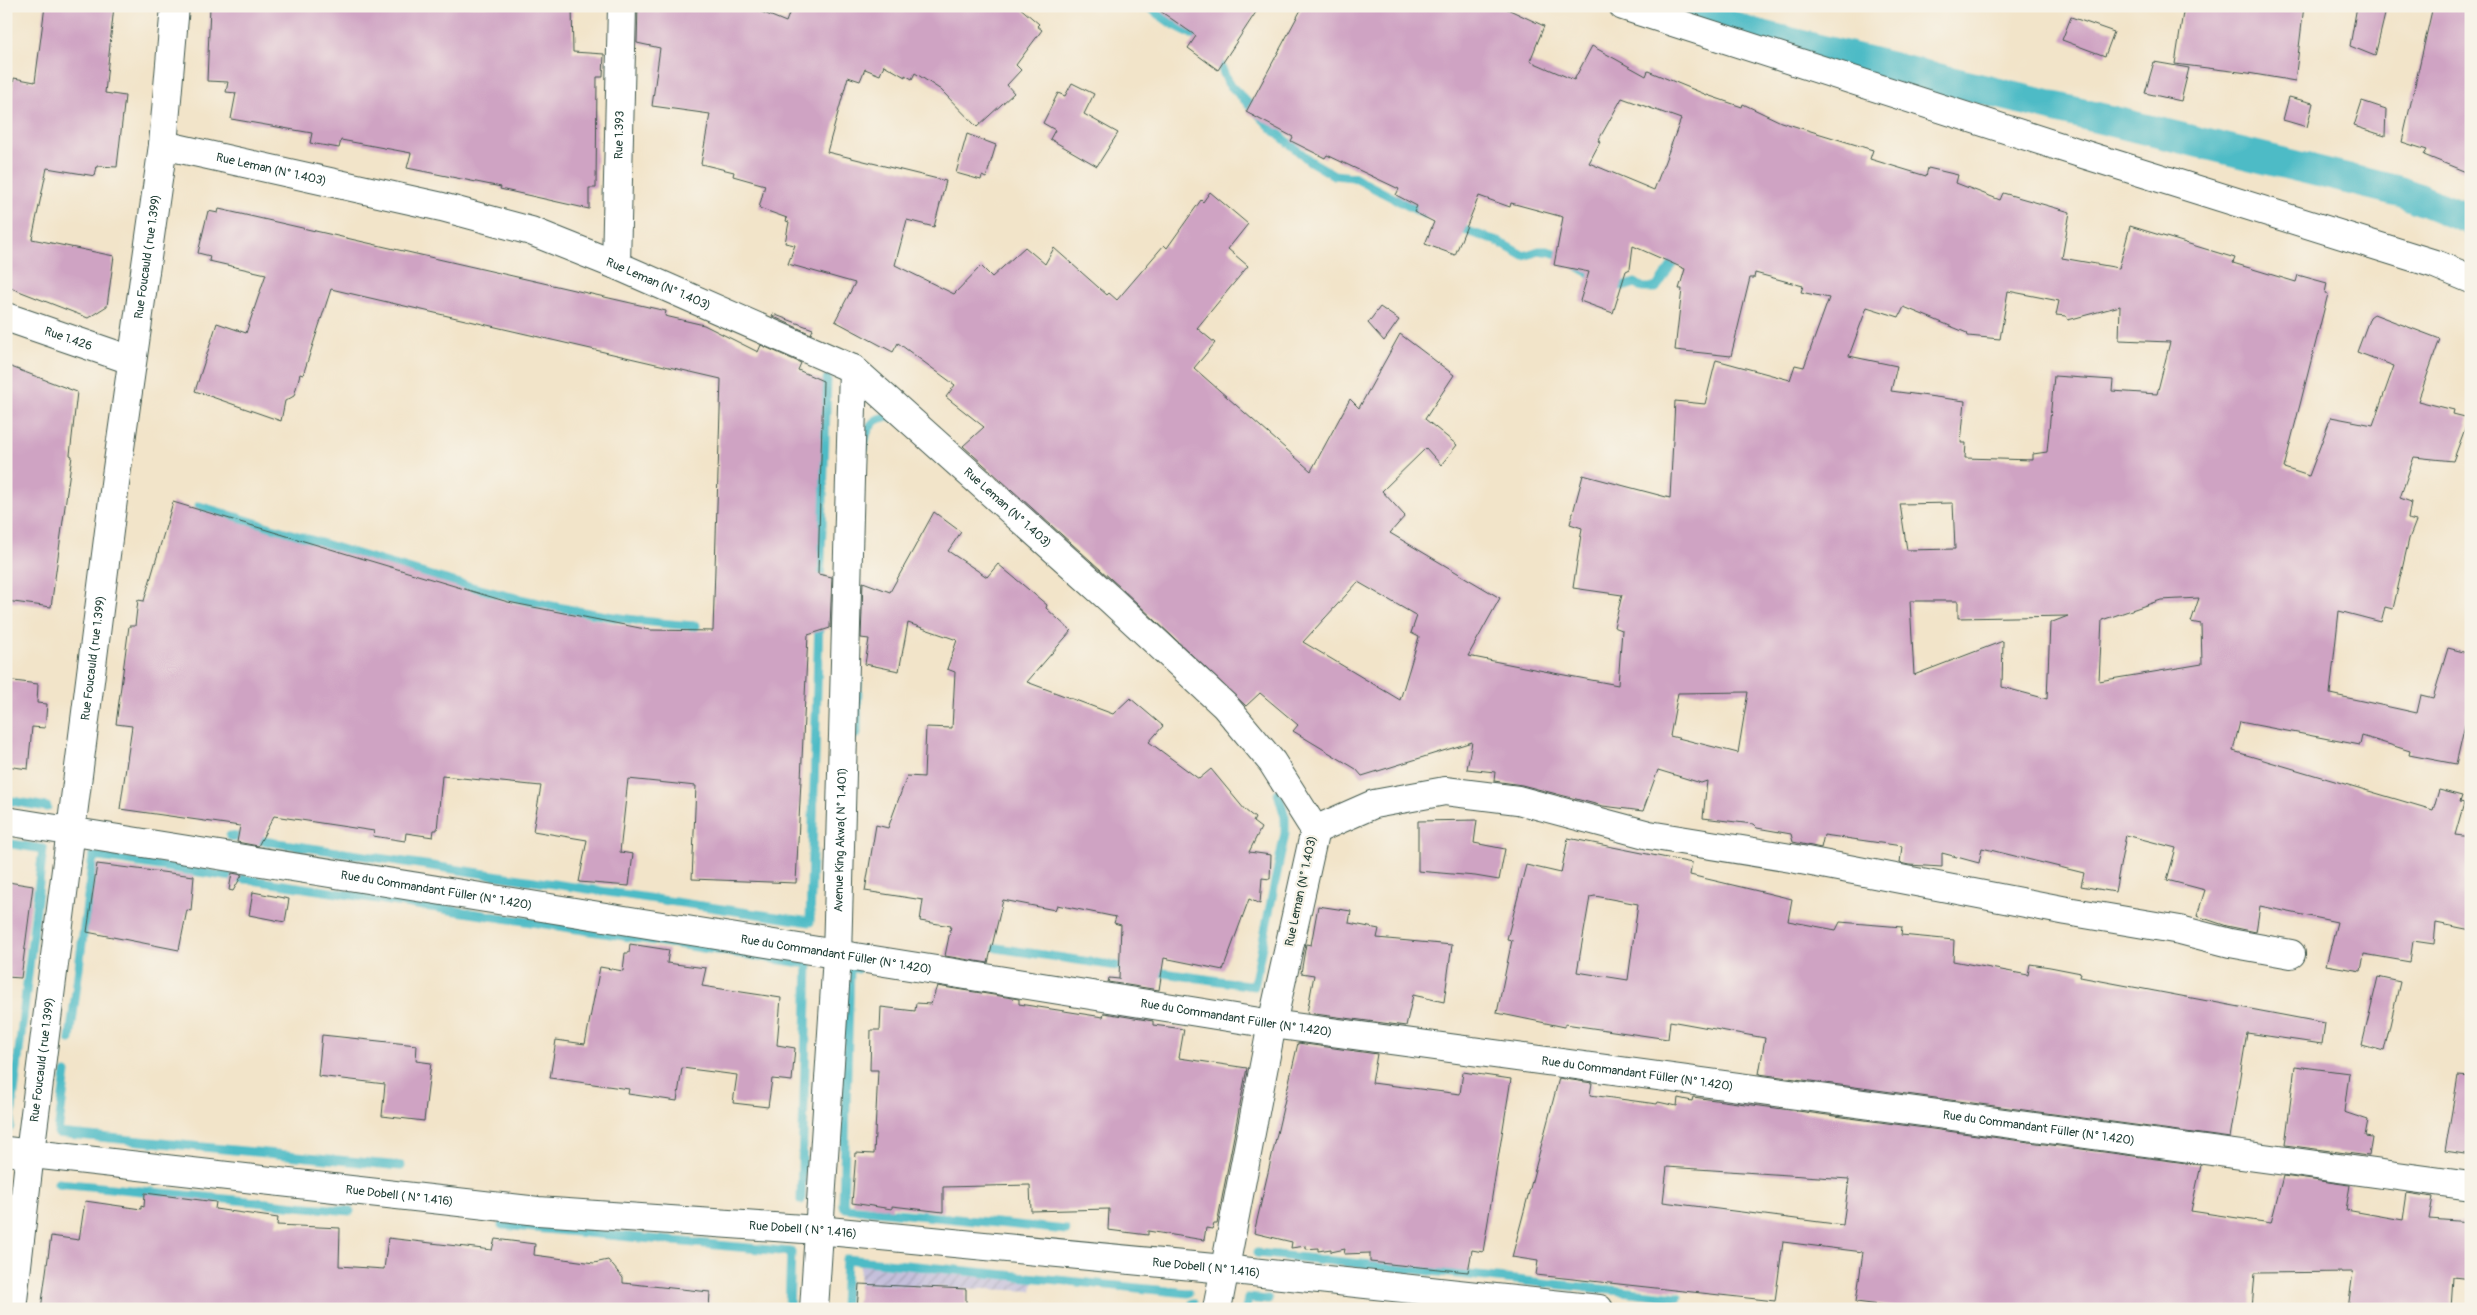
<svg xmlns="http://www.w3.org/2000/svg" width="2477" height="1315" font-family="Pangolin,sans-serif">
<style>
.industrial{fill:url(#industrial-furrows)}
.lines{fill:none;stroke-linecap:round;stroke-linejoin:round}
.stream{stroke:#4dbbc6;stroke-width:9}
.canal{stroke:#4dbbc6;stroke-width:31}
.building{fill:#cfa3c3;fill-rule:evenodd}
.minor-casing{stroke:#3f564a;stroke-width:30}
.minor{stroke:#fff;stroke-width:28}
.labels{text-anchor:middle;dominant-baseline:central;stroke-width:4.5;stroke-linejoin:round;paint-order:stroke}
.street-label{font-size:12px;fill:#1f3d34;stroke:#f7f3e8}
</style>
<defs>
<pattern id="industrial-furrows" width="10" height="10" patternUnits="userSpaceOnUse" patternTransform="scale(1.25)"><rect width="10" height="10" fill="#c5c0db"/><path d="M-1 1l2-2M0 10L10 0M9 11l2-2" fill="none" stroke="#9f9db2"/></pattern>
</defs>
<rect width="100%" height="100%" fill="#f7f3e8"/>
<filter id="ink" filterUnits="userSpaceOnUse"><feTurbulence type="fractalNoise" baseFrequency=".02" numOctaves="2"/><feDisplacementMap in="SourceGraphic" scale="10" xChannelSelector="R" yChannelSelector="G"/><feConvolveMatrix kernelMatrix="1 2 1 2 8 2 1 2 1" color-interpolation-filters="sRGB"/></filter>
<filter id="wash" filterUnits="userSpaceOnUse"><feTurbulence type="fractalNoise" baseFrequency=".0096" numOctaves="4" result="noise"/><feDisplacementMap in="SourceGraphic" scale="20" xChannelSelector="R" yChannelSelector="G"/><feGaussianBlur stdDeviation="1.12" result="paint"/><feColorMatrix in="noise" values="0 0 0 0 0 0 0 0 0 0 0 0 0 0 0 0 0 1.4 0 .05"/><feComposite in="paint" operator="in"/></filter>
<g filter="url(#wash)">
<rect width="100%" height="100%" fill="#f2e4c9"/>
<path class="industrial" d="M 860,1265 L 1033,1282 L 1032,1291 L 859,1284 Z"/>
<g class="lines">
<path class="stream" d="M 1147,6 L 1171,23 L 1205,41
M 1217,57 L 1228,83 L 1276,132 L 1310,161 L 1334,175 L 1353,177 L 1424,214
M 1455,227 L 1497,241 L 1524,256 L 1539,251 L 1547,251 L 1558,254 L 1599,279
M 1611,285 L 1626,286 L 1635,283 L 1643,288 L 1656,288 L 1674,262 L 1681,257
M 864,449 C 865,429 873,413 896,418
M 199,506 C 360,553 528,616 696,626
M 820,586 L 827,379
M 857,734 L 858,677
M 6,800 L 47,807
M 230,836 L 810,922 L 819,621
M 6,843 L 43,849 L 10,1127
M 997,948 L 1130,968
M 858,969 L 850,967 L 843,1205 L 846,1208 L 1066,1230
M 1150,971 L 1254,986 L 1285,833 L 1285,817 L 1278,793
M 70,1039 L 93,856 L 808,964 L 801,1200
M 66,1073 L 58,1133 L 401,1166
M 58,1183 L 350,1211
M 502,1225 L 791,1252 L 789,1309
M 1257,1253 L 1678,1297
M 844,1309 L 846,1259 L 1188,1293
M 1192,1309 L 1193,1303
M 1246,1309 L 1248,1298 L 1268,1300"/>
<path class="canal" d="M 1687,6 L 1743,31 L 2402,192 L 2471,220"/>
</g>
<g id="blocks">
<path class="building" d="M 45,6 L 114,6 L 105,93 L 125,96 L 117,167 L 97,166 L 95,176 L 47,168 L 32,239 L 114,256 L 107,306 L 88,318 L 6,286 L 6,129 L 14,78 L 35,82 Z
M 210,6 L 572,6 L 573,52 L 604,54 L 603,77 L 597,77 L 596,188 L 589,188 L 589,209 L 500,189 L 501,187 L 407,168 L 411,153 L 341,140 L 339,148 L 310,143 L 312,133 L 231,119 L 236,93 L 226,92 L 228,82 L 207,81 Z
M 638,6 L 747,6 L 786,22 L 792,6 L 1018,6 L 1039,24 L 1037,26 L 1042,30 L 1016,65 L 1021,70 L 1007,85 L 1014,93 L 977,127 L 941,90 L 915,73 L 912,79 L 905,75 L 905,77 L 884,65 L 880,75 L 865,69 L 860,81 L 848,77 L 827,152 L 946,181 L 934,227 L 907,220 L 895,265 L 954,294 L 981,266 L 992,277 L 1025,247 L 1045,264 L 1054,248 L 1107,295 L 1109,293 L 1117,300 L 1164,245 L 1167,248 L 1201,200 L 1203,202 L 1210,192 L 1248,224 L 1228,249 L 1248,266 L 1197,328 L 1215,343 L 1194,368 L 1311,471 L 1350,399 L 1359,408 L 1400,334 L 1454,375 L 1425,419 L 1457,445 L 1441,465 L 1426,448 L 1382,491 L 1405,516 L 1390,533 L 1500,598 L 1468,656 L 1559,674 L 1618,685 L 1622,630 L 1614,627 L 1622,595 L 1573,588 L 1582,528 L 1570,524 L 1583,475 L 1670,498 L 1675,401 L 1705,404 L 1716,360 L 1790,380 L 1795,365 L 1804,367 L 1829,298 L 1801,292 L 1803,286 L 1755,273 L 1754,278 L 1750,278 L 1731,356 L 1675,350 L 1682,289 L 1679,289 L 1685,269 L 1633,246 L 1630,269 L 1626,271 L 1613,313 L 1580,301 L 1589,272 L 1554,265 L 1563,217 L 1511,203 L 1510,207 L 1479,196 L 1455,255 L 1425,244 L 1434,222 L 1414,212 L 1417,206 L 1396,195 L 1399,189 L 1327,155 L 1325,158 L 1291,141 L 1293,137 L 1246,112 L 1303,6 L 1501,6 L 1544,26 L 1530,61 L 1574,80 L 1592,46 L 1646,76 L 1648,71 L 1707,95 L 1742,107 L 1743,104 L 1781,122 L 1873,150 L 1870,159 L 1926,176 L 1928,168 L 1958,175 L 1956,183 L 2000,200 L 2003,193 L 2070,212 L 2062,258 L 2119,268 L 2130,226 L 2235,258 L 2233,263 L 2296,282 L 2298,275 L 2327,283 L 2325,293 L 2328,294 L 2284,468 L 2309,476 L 2331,417 L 2373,425 L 2394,366 L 2357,352 L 2370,317 L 2374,314 L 2440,339 L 2418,401 L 2454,410 L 2453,414 L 2469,418 L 2453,461 L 2414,457 L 2400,498 L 2411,502 L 2408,519 L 2416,521 L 2409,539 L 2393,609 L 2385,607 L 2381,622 L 2339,611 L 2330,694 L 2417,713 L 2421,695 L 2433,698 L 2448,648 L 2471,654 L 2471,699 L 2456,764 L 2409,755 L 2410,751 L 2362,736 L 2360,745 L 2240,722 L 2233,751 L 2433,810 L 2439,790 L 2462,796 L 2460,802 L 2464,803 L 2455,835 L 2471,837 L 2471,930 L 2436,923 L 2434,944 L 2413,941 L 2410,962 L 2364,954 L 2361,971 L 2326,965 L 2337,922 L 2260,906 L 2256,932 L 2227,926 L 2197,916 L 2205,890 L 2167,880 L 2176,848 L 2126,835 L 2115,892 L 2081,886 L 2084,873 L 1982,848 L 1979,863 L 1942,853 L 1942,867 L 1909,865 L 1900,863 L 1902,846 L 1824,835 L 1821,848 L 1793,842 L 1791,834 L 1757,828 L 1753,824 L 1703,818 L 1707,781 L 1701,783 L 1658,770 L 1643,811 L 1603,806 L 1522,785 L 1494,781 L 1495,772 L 1467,769 L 1472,742 L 1362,776 L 1356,769 L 1293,731 L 1298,725 L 1260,693 L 1246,706 L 1121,588 L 963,446 L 984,427 L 946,397 L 955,385 L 898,343 L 893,352 L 835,321 L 855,283 L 788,264 L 795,245 L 785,243 L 789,222 L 786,221 L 787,218 L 759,208 L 765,185 L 733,176 L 734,172 L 701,164 L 710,114 L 652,106 L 660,48 L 637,43 ZM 1622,98 L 1681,119 L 1654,190 L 1589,163 L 1600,142 L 1598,141 ZM 2008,291 L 2059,301 L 2056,315 L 2066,316 L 2068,320 L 2120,306 L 2119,340 L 2170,342 L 2157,394 L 2112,391 L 2113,380 L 2054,376 L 2047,452 L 2033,454 L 2033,460 L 1965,458 L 1966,443 L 1961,443 L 1965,401 L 1891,391 L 1897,366 L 1849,356 L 1867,307 L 1899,317 L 1904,307 L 1967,333 L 1968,336 L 2000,339 ZM 1953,503 L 1955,549 L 1907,550 L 1900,504 ZM 1358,582 L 1417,616 L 1411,633 L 1419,637 L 1400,700 L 1303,642 ZM 2199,598 L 2191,622 L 2201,624 L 2202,664 L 2099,681 L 2102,620 L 2161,600 ZM 1910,601 L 1958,601 L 1958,618 L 2068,616 L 2050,623 L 2047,699 L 2002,687 L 2003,641 L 1914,675 ZM 1748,692 L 1738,753 L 1670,736 L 1678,693 Z
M 1153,6 L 1260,6 L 1218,70 L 1188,48 L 1196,36 Z
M 2184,6 L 2304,6 L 2295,81 L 2248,73 L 2175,64 Z
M 2357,6 L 2387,6 L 2375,56 L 2350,46 Z
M 2433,6 L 2471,6 L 2471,174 L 2424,155 L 2427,150 L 2402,142 Z
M 2071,17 L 2114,32 L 2105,56 L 2062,40 Z
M 2154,62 L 2189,68 L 2181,101 L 2145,93 Z
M 1072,83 L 1094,94 L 1084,114 L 1118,133 L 1097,166 L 1050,139 L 1055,130 L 1043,123 L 1058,93 L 1065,96 Z
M 2289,97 L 2313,103 L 2307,127 L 2283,120 Z
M 2362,101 L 2386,109 L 2385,136 L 2354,126 Z
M 967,134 L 996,145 L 986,178 L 982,176 L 981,180 L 956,173 Z
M 219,209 L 666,311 L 665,316 L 704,325 L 758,352 L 761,345 L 801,363 L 798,370 L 823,381 L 818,574 L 832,577 L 830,628 L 808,635 L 796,883 L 692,879 L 696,786 L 628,779 L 620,852 L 633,854 L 629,886 L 579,882 L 587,840 L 533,831 L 541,786 L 442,776 L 437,830 L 434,830 L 433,837 L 406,833 L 405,841 L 373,836 L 374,831 L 274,816 L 258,846 L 237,842 L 240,826 L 120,809 L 132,726 L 116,724 L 129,626 L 135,626 L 138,600 L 144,601 L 173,502 L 508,602 L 650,630 L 713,631 L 721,379 L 331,289 L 303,375 L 300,374 L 294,396 L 285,401 L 281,421 L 195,391 L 217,323 L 246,333 L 266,274 L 209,261 L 210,256 L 198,253 L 208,211 L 218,213 Z
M 1380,307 L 1399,320 L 1384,341 L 1368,323 Z
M 773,314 L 813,329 L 811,334 L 772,316 Z
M 6,365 L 77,392 L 70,455 L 72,456 L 51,607 L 6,601 Z
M 934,512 L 961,532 L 948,551 L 987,577 L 998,564 L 1047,605 L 1046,608 L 1071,631 L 1027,682 L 1113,714 L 1130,698 L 1163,726 L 1149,742 L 1199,779 L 1211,769 L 1245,810 L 1255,818 L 1253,822 L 1261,828 L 1249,852 L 1271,855 L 1270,879 L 1262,878 L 1260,904 L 1249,899 L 1223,970 L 1164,958 L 1159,990 L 1108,982 L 1109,978 L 1119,979 L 1121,925 L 1114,923 L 1116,917 L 1057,905 L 1055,910 L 1003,900 L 988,963 L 945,956 L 951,926 L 920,921 L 923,900 L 865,891 L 876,825 L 888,828 L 907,776 L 924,777 L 926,727 L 952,728 L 955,672 L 947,669 L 957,640 L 908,623 L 899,671 L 865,664 L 869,639 L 861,638 L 863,582 L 890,592 Z
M 6,680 L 38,684 L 37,703 L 47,704 L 45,728 L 32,727 L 28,769 L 6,766 Z
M 1477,820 L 1474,843 L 1505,849 L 1499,880 L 1475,876 L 1418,871 L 1418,821 Z
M 1568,838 L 1692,863 L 1690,875 L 1792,899 L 1788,921 L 1836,930 L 1840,922 L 1902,927 L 1901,935 L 1954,940 L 1953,961 L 2028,975 L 2030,964 L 2050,967 L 2081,973 L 2080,977 L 2325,1023 L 2322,1044 L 2247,1033 L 2230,1138 L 1759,1074 L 1765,1038 L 1670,1021 L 1668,1039 L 1565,1024 L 1565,1027 L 1497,1013 L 1512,940 L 1507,939 L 1526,865 L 1561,873 ZM 1595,896 L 1638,904 L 1628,980 L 1577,972 L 1590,897 Z
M 97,864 L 194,876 L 191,911 L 187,910 L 179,950 L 87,932 Z
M 232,873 L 242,875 L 233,891 L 229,890 Z
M 8,882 L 33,886 L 21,978 L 6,977 Z
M 253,892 L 289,899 L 285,922 L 249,915 Z
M 1318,906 L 1351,911 L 1349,923 L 1379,929 L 1377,938 L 1452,945 L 1444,1002 L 1413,995 L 1406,1026 L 1307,1013 L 1314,975 L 1301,973 L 1306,944 L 1311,945 Z
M 630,944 L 669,950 L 667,963 L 706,968 L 702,986 L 781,998 L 777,1045 L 795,1048 L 792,1081 L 772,1079 L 768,1107 L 733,1103 L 737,1075 L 682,1068 L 677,1101 L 628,1094 L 629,1089 L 550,1078 L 556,1040 L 585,1044 L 600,967 L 623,971 L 625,953 L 629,953 Z
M 2378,977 L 2400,982 L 2384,1051 L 2362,1045 Z
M 937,986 L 1019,999 L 1019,1004 L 1103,1017 L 1104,1013 L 1153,1021 L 1153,1025 L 1184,1029 L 1179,1058 L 1247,1068 L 1217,1224 L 1214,1224 L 1212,1229 L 1206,1228 L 1204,1240 L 1148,1231 L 1148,1235 L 1108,1230 L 1109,1209 L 1031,1211 L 1030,1185 L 943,1187 L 943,1212 L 892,1206 L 892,1209 L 852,1203 L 856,1153 L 874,1154 L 878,1070 L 870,1070 L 871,1030 L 880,1030 L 881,1007 L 915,1011 L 916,1003 L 931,1004 Z
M 322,1035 L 417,1045 L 416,1061 L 431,1063 L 424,1121 L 382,1116 L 385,1084 L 318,1076 Z
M 1298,1043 L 1377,1054 L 1372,1083 L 1460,1094 L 1463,1072 L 1511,1079 L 1483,1252 L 1472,1250 L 1468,1272 L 1370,1262 L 1370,1253 L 1344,1254 L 1345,1249 L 1331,1252 L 1331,1249 L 1318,1251 L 1318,1248 L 1306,1249 L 1306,1246 L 1291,1248 L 1292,1242 L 1254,1233 Z
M 2295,1066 L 2349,1073 L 2344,1112 L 2368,1120 L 2365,1136 L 2372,1137 L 2369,1156 L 2285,1145 Z
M 2458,1076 L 2471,1077 L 2471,1155 L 2445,1151 Z
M 1559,1078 L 1592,1083 L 1590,1095 L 1657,1104 L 1658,1102 L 1677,1106 L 1678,1098 L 1692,1101 L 1693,1097 L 2201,1165 L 2191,1211 L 2271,1223 L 2283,1176 L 2350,1185 L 2346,1210 L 2403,1220 L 2407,1193 L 2433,1197 L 2429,1219 L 2471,1222 L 2471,1279 L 2453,1277 L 2451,1309 L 2348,1309 L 2353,1272 L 2255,1273 L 2252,1309 L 1911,1309 L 1856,1302 L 1863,1252 L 1783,1242 L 1775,1301 L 1536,1275 L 1538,1261 L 1512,1257 ZM 1667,1167 L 1849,1179 L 1843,1225 L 1663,1202 Z
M 145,1193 L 216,1202 L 215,1209 L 278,1218 L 277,1225 L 340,1228 L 339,1266 L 384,1269 L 388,1238 L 492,1250 L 495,1239 L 535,1244 L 534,1255 L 594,1263 L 608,1260 L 623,1278 L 623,1283 L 710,1292 L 709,1309 L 41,1309 L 51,1236 L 79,1240 L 85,1201 L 141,1209 L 141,1206 L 144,1207 Z
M 859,1284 L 966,1289 L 966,1309 L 857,1309 Z"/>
</g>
</g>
<g filter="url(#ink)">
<use href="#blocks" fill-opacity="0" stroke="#3f564a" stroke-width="1"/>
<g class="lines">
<defs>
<g id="minor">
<path d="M 1623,6 L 2086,155 L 2435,264 L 2471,279"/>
<path id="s1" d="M 163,145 L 442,207 L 531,231 L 616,265 L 853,369 L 1111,600 L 1225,706 L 1272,762 L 1315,830 L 1272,1024 L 1217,1309"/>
<path id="s2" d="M 616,265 L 622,6"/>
<path id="s3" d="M 6,317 L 131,360"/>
<path id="s4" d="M 6,821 L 1272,1024 L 2471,1186"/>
<path d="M 1315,830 L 1374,804 L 1445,791 L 1518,800 L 1649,835 L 1791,858 L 2067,911 L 2180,930 L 2230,943 L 2291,954"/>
<path id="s5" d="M 6,1151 L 538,1211 L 818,1230 L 1224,1269 L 1599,1309"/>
<path id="s6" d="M 12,1309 L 30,1153 L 116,476 L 163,145 L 175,6"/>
<path id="s7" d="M 814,1309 L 837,956 L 853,369"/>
</g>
</defs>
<use href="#minor" class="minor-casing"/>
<use href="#minor" class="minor"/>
</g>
</g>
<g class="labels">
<g class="street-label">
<text stroke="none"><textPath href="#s2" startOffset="130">Rue 1.393</textPath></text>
<text stroke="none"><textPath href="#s1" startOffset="111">Rue Leman (N° 1.403)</textPath></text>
<text stroke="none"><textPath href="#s6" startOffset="1061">Rue Foucauld ( rue 1.399)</textPath></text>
<text stroke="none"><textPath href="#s1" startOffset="516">Rue Leman (N° 1.403)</textPath></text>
<text stroke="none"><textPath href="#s3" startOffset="66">Rue 1.426</textPath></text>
<text stroke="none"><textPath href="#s1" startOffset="936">Rue Leman (N° 1.403)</textPath></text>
<text stroke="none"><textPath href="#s6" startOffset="656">Rue Foucauld ( rue 1.399)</textPath></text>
<text stroke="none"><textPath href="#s7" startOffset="470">Avenue King Akwa( N° 1.401)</textPath></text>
<text stroke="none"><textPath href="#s4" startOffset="436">Rue du Commandant Füller (N° 1.420)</textPath></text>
<text transform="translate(1301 891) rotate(-78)">Rue Leman (N° 1.403)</text>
<text stroke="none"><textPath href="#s4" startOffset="841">Rue du Commandant Füller (N° 1.420)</textPath></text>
<text stroke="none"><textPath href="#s4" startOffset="1246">Rue du Commandant Füller (N° 1.420)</textPath></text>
<text stroke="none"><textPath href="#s6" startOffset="251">Rue Foucauld ( rue 1.399)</textPath></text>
<text stroke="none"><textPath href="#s4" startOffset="1651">Rue du Commandant Füller (N° 1.420)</textPath></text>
<text stroke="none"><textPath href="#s4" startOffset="2056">Rue du Commandant Füller (N° 1.420)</textPath></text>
<text stroke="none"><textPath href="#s5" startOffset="396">Rue Dobell ( N° 1.416)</textPath></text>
<text stroke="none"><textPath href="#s5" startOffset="801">Rue Dobell ( N° 1.416)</textPath></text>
<text stroke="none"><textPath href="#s5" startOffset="1206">Rue Dobell ( N° 1.416)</textPath></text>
</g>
</g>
<rect width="2477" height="1315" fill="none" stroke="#f7f3e8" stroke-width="25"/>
</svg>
